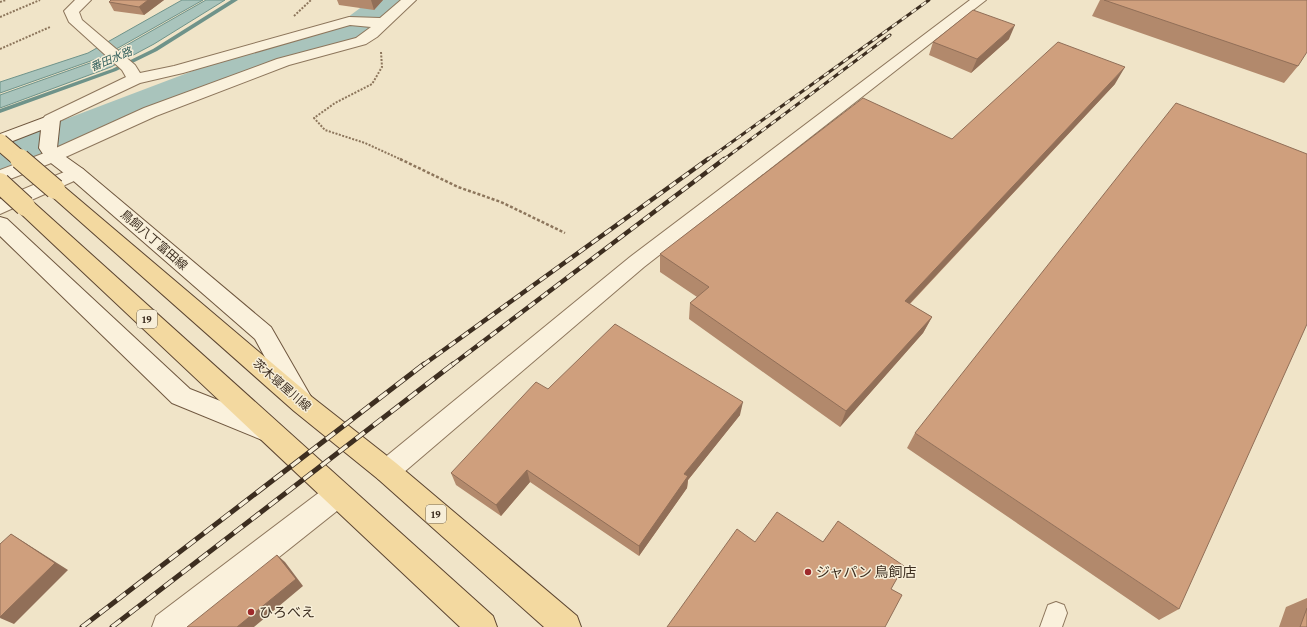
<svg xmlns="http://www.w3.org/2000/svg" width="1307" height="627" font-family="'Crimson Pro','Noto Sans JP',serif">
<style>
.water{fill:#a9c4bc;stroke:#6f938a}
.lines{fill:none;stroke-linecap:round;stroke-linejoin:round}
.stream{fill:#6f938a;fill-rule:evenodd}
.river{fill:#a9c4bc;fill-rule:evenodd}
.lane-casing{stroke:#8d765c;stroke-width:2}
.street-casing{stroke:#8d765c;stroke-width:2}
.secondary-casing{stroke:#6f573f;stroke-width:2}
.primary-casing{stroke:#5b4430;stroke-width:2}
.path-far1{stroke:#8d765c;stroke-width:2;stroke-dasharray:2 1.5;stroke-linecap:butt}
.path{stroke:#8d765c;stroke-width:2.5;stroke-dasharray:3 2;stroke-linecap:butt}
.lane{fill:#faf1dc;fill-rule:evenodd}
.street{fill:#faf1dc;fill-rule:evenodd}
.secondary{fill:#faf1dc;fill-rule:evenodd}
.primary{fill:#f3d9a0;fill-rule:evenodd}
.rail-far2-casing{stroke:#3d2e20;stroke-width:3}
.rail-far1-casing{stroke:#3d2e20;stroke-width:4.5}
.rail-casing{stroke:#3d2e20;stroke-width:5}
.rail-far2{stroke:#f7eed8;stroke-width:2;stroke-dasharray:6;stroke-linecap:butt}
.rail-far1{stroke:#f7eed8;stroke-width:3;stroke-dasharray:8;stroke-linecap:butt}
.rail{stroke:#f7eed8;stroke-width:3.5;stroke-dasharray:11;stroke-linecap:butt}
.primary-bridge-far1-casing{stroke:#5b4430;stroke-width:18;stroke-linecap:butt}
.primary-bridge-casing{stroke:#5b4430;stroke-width:22;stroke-linecap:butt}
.primary-bridge-far1{stroke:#f3d9a0;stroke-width:16}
.primary-bridge{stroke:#f3d9a0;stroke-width:20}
.wall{fill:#b2896c}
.shaded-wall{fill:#916f58}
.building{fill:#cf9f7d;stroke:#916f58}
.poi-dot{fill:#9e2a2b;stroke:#f7eed8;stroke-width:1.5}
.labels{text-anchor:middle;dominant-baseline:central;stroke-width:3;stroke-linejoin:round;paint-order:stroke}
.far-water-label{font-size:11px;font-style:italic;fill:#2f5d5a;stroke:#f7eed8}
.shield{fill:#f7eed8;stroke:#756857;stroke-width:1}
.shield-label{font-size:11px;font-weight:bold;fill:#3d2e20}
.street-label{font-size:12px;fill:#3d2e20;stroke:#f7eed8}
.near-poi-label{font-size:14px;fill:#3d2e20;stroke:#f7eed8;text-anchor:start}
</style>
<rect width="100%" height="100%" fill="#f0e4c8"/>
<path class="water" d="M 182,0 L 203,0 L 102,57 L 0,93 L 0,82 L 88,53 Z
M 206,0 L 225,0 L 154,44 L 111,67 L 0,108 L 0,95 L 104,58 Z"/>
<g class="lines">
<path class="stream" d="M 231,0 L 238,0 L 157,51 L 116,71 L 0,113 L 0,109 L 112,69 L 153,49 Z"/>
<path class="river" d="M 371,0 L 408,0 L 403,7 L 368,34 L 336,47 L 245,77 L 92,139 L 0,172 L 0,144 L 219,61 L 312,33 L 344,20 Z"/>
<defs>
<path id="lane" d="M 1056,602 L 1064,605 L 1067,613 L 1062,627 L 1040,627 L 1048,605 Z"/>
<path id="street" d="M 75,0 L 91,0 L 79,12 L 82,20 L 135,65 L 140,73 L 174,66 L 349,17 L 380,18 L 401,0 L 416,0 L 377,37 L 366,44 L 289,65 L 156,116 L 59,160 L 0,183 L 0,170 L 47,152 L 144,108 L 277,59 L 356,38 L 371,27 L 350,25 L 183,73 L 140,83 L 51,125 L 45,124 L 42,120 L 45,116 L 126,77 L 122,70 L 69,22 L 64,11 Z
M 970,0 L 986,0 L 644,267 L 396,479 L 387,483 L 378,479 L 374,471 L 378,463 L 630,257 Z
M 76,167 L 83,169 L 85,173 L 83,177 L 0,214 L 0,199 Z
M 338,482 L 347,485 L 351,494 L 347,503 L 191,627 L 152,627 L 156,616 L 329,485 Z"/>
<path id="secondary" d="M 51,115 L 57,116 L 60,120 L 57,148 L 59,152 L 83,169 L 271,327 L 314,402 L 311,409 L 302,412 L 293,409 L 255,339 L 69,177 L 47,160 L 39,148 L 41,130 L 0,146 L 0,134 Z
M 0,217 L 7,219 L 190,389 L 276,423 L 279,431 L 276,439 L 267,442 L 172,403 L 0,236 Z"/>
<path id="primary" d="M 55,183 L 62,185 L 312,397 L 396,463 L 577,616 L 581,627 L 544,627 L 378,479 L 294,411 L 48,193 L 46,189 L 48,185 Z
M 25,199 L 32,201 L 493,616 L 497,627 L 460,627 L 18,211 L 15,206 L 18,201 Z"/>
</defs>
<use href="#lane" class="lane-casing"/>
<use href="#street" class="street-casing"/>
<use href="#secondary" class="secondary-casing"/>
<use href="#primary" class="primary-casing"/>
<path class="path-far1" d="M 0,2 L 6,0
M 294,16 L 311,0
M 0,17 L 40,0
M 0,49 L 50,27
M 381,52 L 382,67 L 372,84 L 335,103 L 314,118 L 325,130 L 365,143 L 402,160"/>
<path class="path" d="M 400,159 L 458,187 L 501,202 L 565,233"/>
<use href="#lane" class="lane"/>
<use href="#street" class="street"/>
<use href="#secondary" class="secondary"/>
<use href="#primary" class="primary"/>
<defs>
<path id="rail-far2" d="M 707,160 L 929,0
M 723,160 L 890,35"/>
<path id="rail-far1" d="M 423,365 L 708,159
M 452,365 L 724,159"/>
<path id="rail" d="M 82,627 L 424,364
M 112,627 L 453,364"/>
</defs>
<use href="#rail-far2" class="rail-far2-casing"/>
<use href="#rail-far1" class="rail-far1-casing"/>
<use href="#rail" class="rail-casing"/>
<use href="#rail-far2" class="rail-far2"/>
<use href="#rail-far1" class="rail-far1"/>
<use href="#rail" class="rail"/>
<defs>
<path id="primary-bridge-far1" d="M 0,142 L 21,160"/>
<path id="primary-bridge" d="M 20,159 L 55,189
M 0,183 L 25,206"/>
</defs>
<use href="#primary-bridge-far1" class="primary-bridge-far1-casing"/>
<use href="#primary-bridge" class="primary-bridge-casing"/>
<use href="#primary-bridge-far1" class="primary-bridge-far1"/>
<use href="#primary-bridge" class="primary-bridge"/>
</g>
<path class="wall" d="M 111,0 L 164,0 L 144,15 L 114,11 L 109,2 Z
M 337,0 L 383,0 L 374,10 L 339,5 Z
M 1100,0 L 1307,0 L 1298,66 L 1284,83 L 1092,16 Z
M 1009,39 L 971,73 L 929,55 L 933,42 Z
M 1115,84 L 910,304 L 932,317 L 923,333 L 840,427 L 689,319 L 690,303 L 697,297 L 660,272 L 660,254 L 952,139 Z
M 548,389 L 740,415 L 688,480 L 687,488 L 639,556 L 530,482 L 501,516 L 456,485 L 451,473 Z
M 915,433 L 1179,609 L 1159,620 L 907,448 Z
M 1307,598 L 1307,627 L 1279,627 L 1286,607 Z"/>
<path class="shaded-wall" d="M 148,0 L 164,0 L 144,15 L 139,7 Z
M 371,0 L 383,0 L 374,10 Z
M 1015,25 L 1009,39 L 971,73 L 977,59 Z
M 1125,67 L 1115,84 L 897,317 L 905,301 Z
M 932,317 L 923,333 L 840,427 L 846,411 Z
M 743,402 L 740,415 L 688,480 L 687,488 L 639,556 L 639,546 L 684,474 Z
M 527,470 L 530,482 L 501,516 L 496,505 Z
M 11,534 L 24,542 L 68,570 L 14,624 L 0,618 Z
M 277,555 L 285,562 L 303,586 L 254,627 L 237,627 Z"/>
<path class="building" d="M 111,0 L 148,0 L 139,7 L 109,2 Z
M 1104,0 L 1307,0 L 1307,52 L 1298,66 Z
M 973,10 L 1015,25 L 977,59 L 933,42 Z
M 1058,42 L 1125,67 L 905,301 L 932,317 L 846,411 L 690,303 L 709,287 L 660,254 L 863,98 L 952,139 Z
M 1176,103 L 1307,154 L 1307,324 L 1179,609 L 915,433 Z
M 615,324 L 743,402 L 684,474 L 688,476 L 639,546 L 527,470 L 496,505 L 451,473 L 536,382 L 548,389 Z
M 777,512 L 823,542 L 838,521 L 904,566 L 891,589 L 902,595 L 885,627 L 667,627 L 737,529 L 755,542 Z
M 11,534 L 55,563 L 0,617 L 0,544 Z
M 277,555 L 296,579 L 237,627 L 187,627 Z
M 1307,608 L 1307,627 L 1300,627 Z"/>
<g class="poi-dot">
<circle cx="808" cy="572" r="4"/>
<circle cx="251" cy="612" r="4"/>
</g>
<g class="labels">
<g class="far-water-label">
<text transform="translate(111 59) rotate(-23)">番田水路</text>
</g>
<g class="shield">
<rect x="137" y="310" width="20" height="18" rx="3"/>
<rect x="426" y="505" width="20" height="18" rx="3"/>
</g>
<g class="shield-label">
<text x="147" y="319">19</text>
<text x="436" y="514">19</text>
</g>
<g class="street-label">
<text transform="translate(154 240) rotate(41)">鳥飼八丁富田線</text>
<text transform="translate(282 385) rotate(41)">茨木寝屋川線</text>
</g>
<g class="near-poi-label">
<text x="816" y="572">ジャパン 鳥飼店</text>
<text x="259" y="612">ひろべえ</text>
</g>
</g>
</svg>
